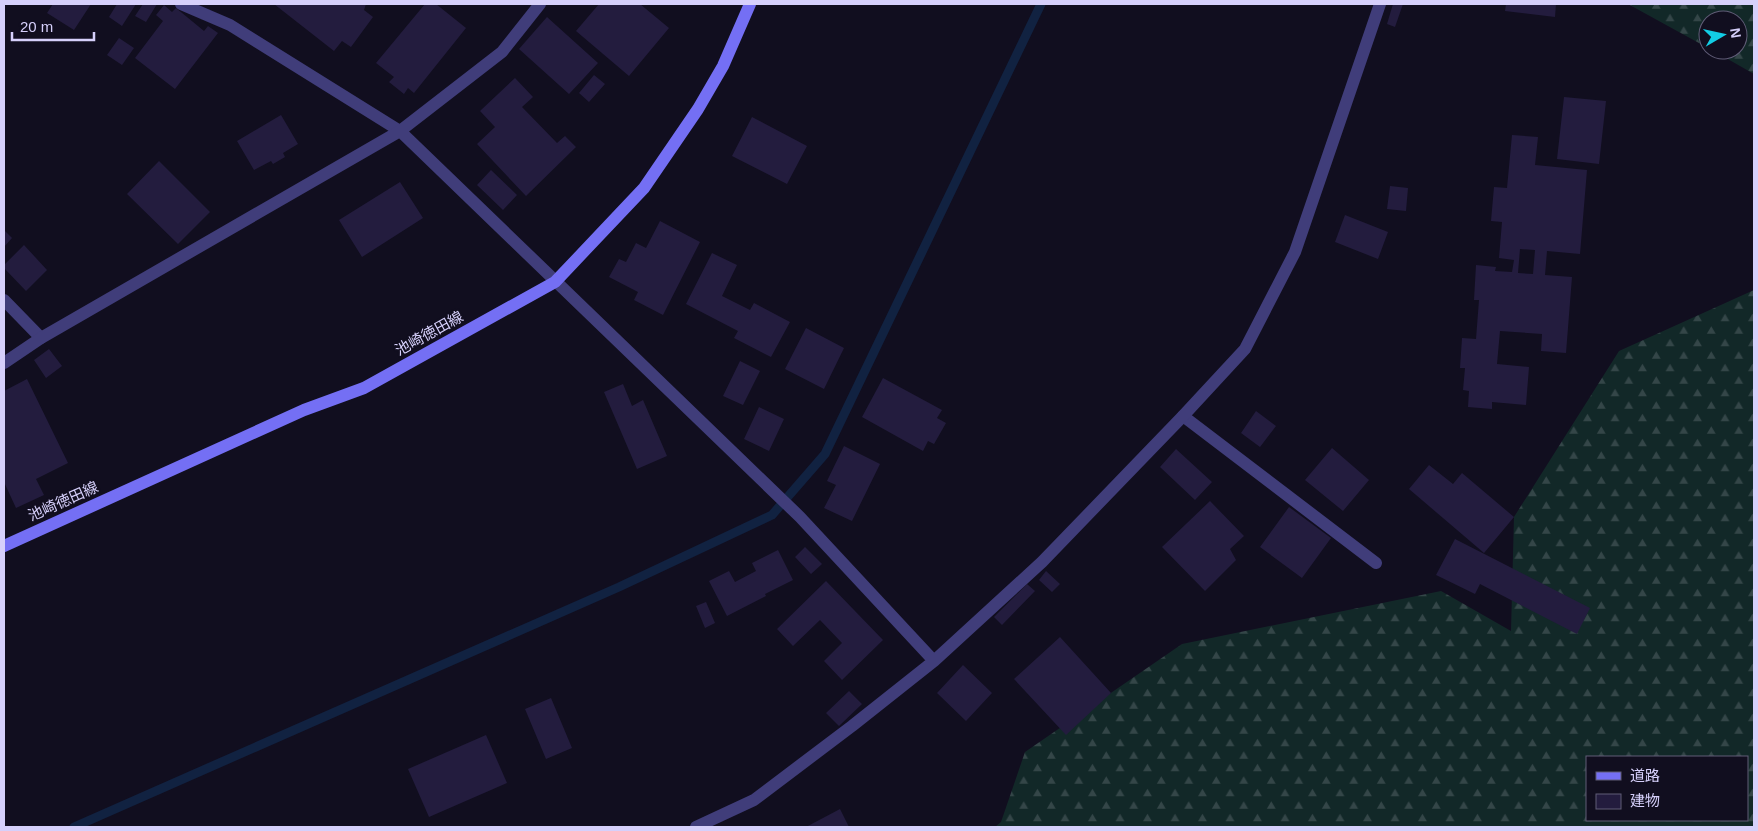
<svg xmlns="http://www.w3.org/2000/svg" width="1758" height="831" font-family="Helvetica,'Noto Sans JP',sans-serif">
<style>
.forest{fill:url(#forest-firs);fill-rule:evenodd}
.lines{fill:none;stroke-linecap:round;stroke-linejoin:round}
.stream{stroke:#112241;stroke-width:9}
.building{fill:#231c3e;fill-rule:evenodd}
.lane{stroke:#403d7a;stroke-width:12}
.street{stroke:#403d7a;stroke-width:12}
.secondary{stroke:#746ff4;stroke-width:12}
.labels{text-anchor:middle;dominant-baseline:central;stroke-width:4;stroke-linejoin:round;paint-order:stroke}
.street-label{font-size:15px;fill:#d6d0fb;stroke:#110e1f}
</style>
<defs>
<pattern id="forest-firs" width="22" height="20" patternUnits="userSpaceOnUse" patternTransform="scale(1.25)"><rect width="22" height="20" fill="#122828"/><path d="M5 1l3.5 6h-7zM16 11l3.5 6h-7z" fill="#344648"/></pattern>
</defs>
<rect width="100%" height="100%" fill="#110e1f"/>
<path class="forest" d="M 1628,4 L 1754,4 L 1754,74 L 1712,50 L 1738,50 L 1738,20 L 1708,20 L 1708,48 Z
M 1754,290 L 1754,827 L 995,827 L 1001,822 L 1025,752 L 1182,644 L 1441,591 L 1511,631 L 1514,517 L 1619,351 ZM 1587,757 L 1747,757 L 1747,820 L 1587,820 Z"/>
<g class="lines">
<path class="stream" d="M 74,827 L 619,587 L 772,515 L 825,454 L 1041,4"/>
</g>
<path class="building" d="M 53,4 L 91,4 L 74,30 L 47,13 Z
M 117,4 L 136,4 L 122,26 L 109,17 Z
M 143,4 L 157,4 L 146,22 L 135,16 Z
M 274,4 L 366,4 L 364,10 L 373,17 L 351,47 L 342,41 L 334,51 Z
M 425,4 L 436,4 L 466,28 L 414,93 L 408,88 L 404,94 L 389,82 L 394,77 L 376,63 Z
M 599,4 L 640,4 L 669,28 L 629,76 L 576,31 Z
M 1393,4 L 1403,4 L 1395,27 L 1387,24 Z
M 1506,4 L 1556,4 L 1555,17 L 1505,11 Z
M 164,5 L 172,12 L 176,8 L 204,31 L 208,26 L 218,33 L 175,89 L 135,58 L 163,21 L 156,15 Z
M 547,17 L 598,63 L 569,94 L 519,49 Z
M 119,38 L 134,48 L 122,65 L 107,55 Z
M 594,75 L 605,84 L 589,102 L 579,93 Z
M 515,78 L 533,97 L 522,107 L 557,143 L 565,136 L 576,147 L 526,196 L 477,144 L 495,127 L 480,111 Z
M 1564,97 L 1606,101 L 1599,164 L 1557,159 Z
M 281,115 L 298,144 L 283,153 L 285,157 L 273,164 L 271,161 L 254,170 L 237,141 Z
M 752,117 L 807,146 L 787,184 L 732,156 Z
M 1512,135 L 1538,137 L 1535,165 L 1587,170 L 1580,254 L 1547,251 L 1545,275 L 1572,277 L 1566,353 L 1541,351 L 1542,334 L 1500,331 L 1497,364 L 1529,367 L 1526,405 L 1492,402 L 1492,409 L 1468,407 L 1469,391 L 1463,390 L 1465,368 L 1460,368 L 1462,338 L 1476,339 L 1479,300 L 1474,300 L 1476,265 L 1496,267 L 1495,271 L 1512,272 L 1514,260 L 1499,258 L 1502,222 L 1491,221 L 1494,187 L 1507,188 ZM 1520,249 L 1535,250 L 1533,274 L 1518,273 Z
M 159,161 L 210,212 L 178,244 L 127,194 Z
M 491,170 L 517,195 L 503,210 L 477,185 Z
M 400,182 L 423,218 L 362,257 L 339,220 Z
M 1390,186 L 1408,188 L 1406,211 L 1387,209 Z
M 1345,215 L 1388,232 L 1378,259 L 1335,242 Z
M 660,221 L 700,242 L 663,315 L 634,300 L 638,292 L 609,277 L 619,259 L 626,262 L 636,243 L 646,248 Z
M 4,230 L 12,238 L 4,247 Z
M 24,245 L 47,270 L 26,291 L 4,268 L 4,265 Z
M 712,253 L 737,265 L 722,296 L 750,310 L 754,303 L 790,322 L 771,357 L 734,338 L 738,331 L 686,304 Z
M 806,328 L 844,348 L 824,389 L 785,369 Z
M 49,349 L 62,366 L 46,378 L 34,360 Z
M 740,361 L 760,371 L 743,405 L 723,396 Z
M 883,378 L 942,410 L 937,418 L 946,423 L 934,444 L 928,441 L 923,451 L 862,417 Z
M 27,379 L 68,463 L 36,479 L 44,495 L 16,508 L 4,482 L 4,391 Z
M 623,384 L 632,406 L 643,400 L 667,456 L 637,469 L 604,392 Z
M 759,407 L 784,419 L 769,451 L 744,439 Z
M 1256,411 L 1276,426 L 1260,447 L 1241,433 Z
M 844,446 L 880,464 L 852,521 L 824,508 L 836,485 L 827,481 Z
M 1332,448 L 1369,480 L 1343,511 L 1305,480 Z
M 1176,449 L 1212,482 L 1195,500 L 1160,467 Z
M 1429,465 L 1453,484 L 1462,473 L 1514,517 L 1484,553 L 1409,489 Z
M 1210,501 L 1244,536 L 1230,549 L 1236,560 L 1205,591 L 1162,547 Z
M 1289,507 L 1331,538 L 1302,578 L 1260,547 Z
M 1455,539 L 1590,608 L 1577,634 L 1480,584 L 1475,594 L 1436,575 Z
M 805,547 L 822,564 L 811,574 L 795,557 Z
M 778,550 L 793,580 L 765,594 L 766,596 L 727,616 L 709,581 L 729,571 L 735,582 L 756,571 L 752,563 Z
M 1046,571 L 1060,584 L 1052,592 L 1039,580 Z
M 826,581 L 883,640 L 842,680 L 824,661 L 842,643 L 820,620 L 793,646 L 777,629 Z
M 1027,584 L 1035,591 L 1002,625 L 994,617 Z
M 706,602 L 715,623 L 705,628 L 696,606 Z
M 1060,637 L 1111,693 L 1066,735 L 1014,679 Z
M 963,665 L 992,693 L 966,721 L 937,693 Z
M 849,691 L 862,704 L 839,726 L 826,713 Z
M 551,698 L 572,748 L 546,759 L 525,709 Z
M 486,735 L 507,783 L 429,817 L 408,769 Z
M 840,809 L 849,827 L 806,827 Z"/>
<g class="lines">
<path class="lane" d="M 181,4 L 230,25 L 400,131
M 4,300 L 41,338
M 1183,416 L 1376,563"/>
<path class="street" d="M 400,131 L 800,517 L 934,661
M 4,363 L 41,338 L 400,131 L 502,52 L 540,4
M 696,827 L 754,800 L 852,726 L 934,661 L 1042,562 L 1183,416 L 1245,349 L 1295,252 L 1380,4"/>
<path class="secondary" d="M 4,546 L 304,410 L 364,388 L 555,282 L 644,188 L 698,109 L 723,66 L 750,4"/>
</g>
<g class="labels">
<g class="street-label">
<text transform="translate(429 333) rotate(-29)">池崎徳田線</text>
<text transform="translate(63 501) rotate(-24)">池崎徳田線</text>
</g>
</g>
<rect width="1758" height="831" fill="none" stroke="#d6d0fb" stroke-width="10"/>
<rect x="1586" y="756" width="162" height="65" fill="#110e1f" stroke="#605c77"/>
<rect x="1596" y="772" width="25" height="8" fill="#746ff4" stroke="#605c77"/>
<text x="1630" y="781" font-size="15" fill="#d6d0fb">道路</text>
<rect x="1596" y="794" width="25" height="15" fill="#231c3e" stroke="#605c77"/>
<text x="1630" y="806" font-size="15" fill="#d6d0fb">建物</text>
<g transform="translate(1723 35) rotate(81)"><circle r="24" fill="#110e1f" stroke="#605c77"/>
<path d="M0-4L9 19L0 12L-9 19Z" fill="#12cde5"/>
<text y="-8" font-size="14" font-weight="bold" text-anchor="middle" fill="#d6d0fb">N</text>
</g>
<path d="M12 32v8h82v-8" fill="none" stroke="#d6d0fb" stroke-width="2.5"/>
<text x="20" y="32" font-size="15" fill="#d6d0fb" stroke="#110e1f" stroke-width="4" paint-order="stroke">20 m</text>
</svg>
